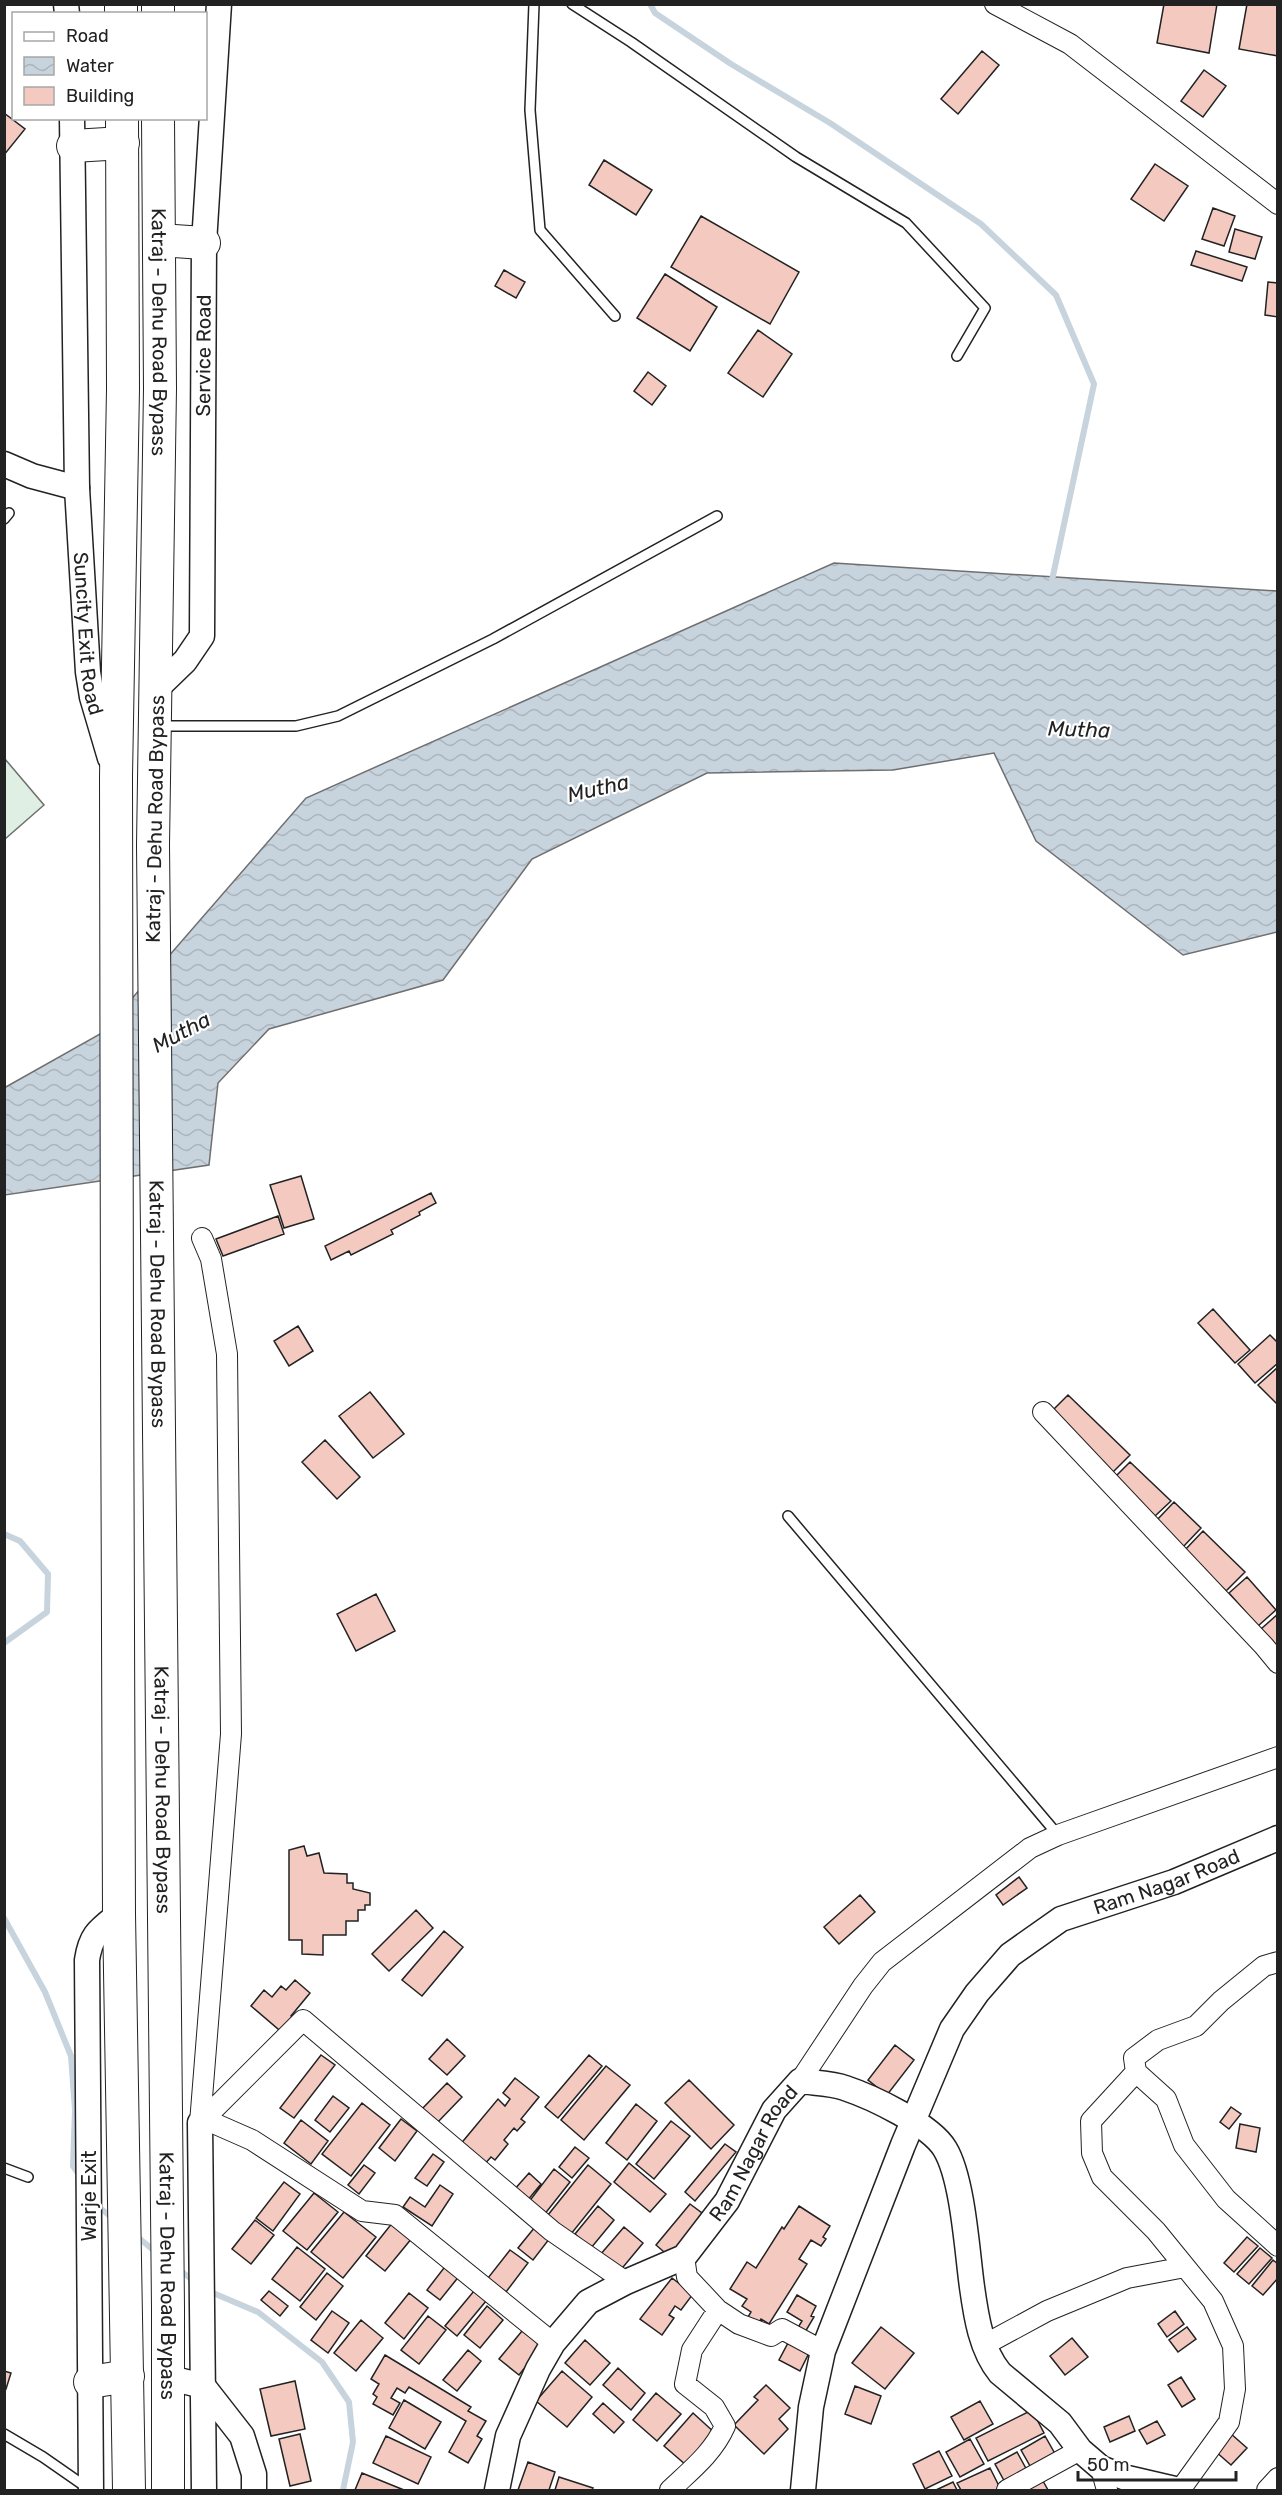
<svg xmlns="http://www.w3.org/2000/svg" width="1282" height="2495" font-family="Rubik,sans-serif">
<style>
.grass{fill:#e0efe3;stroke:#6f6f6f;stroke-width:1.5}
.water{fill:url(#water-waves);stroke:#6f6f6f;stroke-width:1.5}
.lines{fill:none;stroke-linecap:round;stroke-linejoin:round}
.stream{stroke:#c7d3dd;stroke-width:6}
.building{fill:#f3c9c0;stroke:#222;stroke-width:1.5}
.service-casing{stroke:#222;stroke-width:12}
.minor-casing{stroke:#222;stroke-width:22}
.tertiary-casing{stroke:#222;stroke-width:27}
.trunk-casing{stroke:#222;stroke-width:34}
.service{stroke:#fff;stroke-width:9}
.minor{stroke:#fff;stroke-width:20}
.tertiary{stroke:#fff;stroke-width:24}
.trunk{stroke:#fff;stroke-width:32}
.labels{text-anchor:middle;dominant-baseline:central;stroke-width:4.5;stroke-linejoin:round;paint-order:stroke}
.street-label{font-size:20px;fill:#222;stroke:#fff}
.water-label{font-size:21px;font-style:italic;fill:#222;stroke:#fff}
</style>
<defs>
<pattern id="water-waves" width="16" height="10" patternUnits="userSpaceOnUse" patternTransform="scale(1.5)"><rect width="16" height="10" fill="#c7d3dd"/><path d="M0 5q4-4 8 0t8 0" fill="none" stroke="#abb5bd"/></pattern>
</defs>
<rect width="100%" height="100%" fill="#fff"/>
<path class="grass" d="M 5,759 L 44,805 L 5,839 L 4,839 Z"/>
<path class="water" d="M 834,563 L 1277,591 L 1277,932 L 1183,955 L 1036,841 L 994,753 L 893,770 L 707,773 L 532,859 L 443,980 L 269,1029 L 218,1083 L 209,1165 L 5,1195 L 4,1088 L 102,1033 L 306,798 Z"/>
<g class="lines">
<path class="stream" d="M 650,4 L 655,13 L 731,64 L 830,123 L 981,224 L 1056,295 L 1094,384 L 1051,585
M 4,1534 L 20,1541 L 48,1574 L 47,1612 L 4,1643
M 4,1918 L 45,1992 L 71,2056 L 75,2110 L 73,2166 L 80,2176
M 96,2202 L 100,2208 L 115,2220
M 135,2235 L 157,2253
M 177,2268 L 195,2282
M 206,2290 L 258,2312 L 322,2362 L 349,2402 L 353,2442 L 343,2490"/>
</g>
<path class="building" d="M 1164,4 L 1217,4 L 1209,53 L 1157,43 Z
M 1247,4 L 1278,4 L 1278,56 L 1239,49 Z
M 982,51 L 999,65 L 958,114 L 941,99 Z
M 1204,70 L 1226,86 L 1203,117 L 1181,101 Z
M 4,113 L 25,129 L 4,155 Z
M 604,160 L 652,190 L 636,215 L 589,185 Z
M 1155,164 L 1188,186 L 1164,221 L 1131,199 Z
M 1213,208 L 1235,216 L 1224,246 L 1202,239 Z
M 701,216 L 799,272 L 770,324 L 671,267 Z
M 1235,229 L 1262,237 L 1255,259 L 1229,252 Z
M 1196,251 L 1247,267 L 1242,281 L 1191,265 Z
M 504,270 L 525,282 L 516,298 L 495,286 Z
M 665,274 L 717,307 L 690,351 L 637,318 Z
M 1268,282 L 1278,283 L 1278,317 L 1265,315 Z
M 758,330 L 792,354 L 763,397 L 728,373 Z
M 648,372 L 666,386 L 652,405 L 634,391 Z
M 301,1176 L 314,1219 L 284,1228 L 270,1185 Z
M 431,1193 L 436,1203 L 419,1212 L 420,1215 L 391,1230 L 393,1234 L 351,1255 L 349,1251 L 331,1260 L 325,1246 Z
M 278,1216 L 284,1234 L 223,1256 L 216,1239 Z
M 1213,1309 L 1250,1350 L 1235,1363 L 1198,1323 Z
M 298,1326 L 313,1351 L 289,1366 L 274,1341 Z
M 1270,1335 L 1278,1343 L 1278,1363 L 1255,1383 L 1238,1364 Z
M 1278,1367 L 1278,1403 L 1277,1404 L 1258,1385 Z
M 370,1392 L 404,1434 L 373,1458 L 339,1416 Z
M 1068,1395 L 1130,1455 L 1111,1474 L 1049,1414 Z
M 325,1440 L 360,1477 L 337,1499 L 302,1462 Z
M 1130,1462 L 1171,1501 L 1155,1516 L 1115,1477 Z
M 1174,1502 L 1201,1528 L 1183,1547 L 1156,1521 Z
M 1203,1531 L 1245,1572 L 1226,1591 L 1184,1551 Z
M 1247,1577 L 1276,1610 L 1258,1626 L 1229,1593 Z
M 376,1594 L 395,1631 L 356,1651 L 337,1614 Z
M 1278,1614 L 1278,1647 L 1261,1629 Z
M 304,1846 L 307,1856 L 319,1853 L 324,1873 L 347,1874 L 347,1883 L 353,1883 L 353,1889 L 370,1893 L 370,1905 L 365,1905 L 365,1910 L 358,1910 L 358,1921 L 346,1921 L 346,1935 L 323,1935 L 323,1955 L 302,1954 L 302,1940 L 289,1940 L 289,1850 Z
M 1019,1877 L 1027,1888 L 1003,1905 L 996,1895 Z
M 860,1895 L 875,1912 L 839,1944 L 824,1927 Z
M 416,1910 L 433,1928 L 389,1971 L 372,1954 Z
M 444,1931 L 463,1947 L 422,1996 L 402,1980 Z
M 295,1980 L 310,1993 L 291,2016 L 297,2021 L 285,2035 L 251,2006 L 264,1990 L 272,1997 L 281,1986 L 286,1990 Z
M 447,2039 L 465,2056 L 447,2075 L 429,2059 Z
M 895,2045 L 914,2060 L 887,2095 L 868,2080 Z
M 321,2055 L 335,2065 L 294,2118 L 280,2108 Z
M 589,2055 L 602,2066 L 558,2118 L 545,2107 Z
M 606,2066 L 630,2085 L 584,2140 L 561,2120 Z
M 515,2078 L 539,2097 L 521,2119 L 525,2122 L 517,2131 L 514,2128 L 504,2140 L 508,2144 L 495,2160 L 491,2157 L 483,2166 L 459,2146 L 498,2099 L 505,2106 L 510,2099 L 503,2093 Z
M 689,2080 L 734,2125 L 711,2149 L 665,2103 Z
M 447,2083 L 462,2097 L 436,2124 L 421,2110 Z
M 333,2096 L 349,2108 L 330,2132 L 315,2120 Z
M 362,2103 L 390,2125 L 351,2176 L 322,2154 Z
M 636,2104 L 657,2121 L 627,2160 L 606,2143 Z
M 1231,2107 L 1241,2114 L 1229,2129 L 1220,2122 Z
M 401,2119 L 417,2131 L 395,2161 L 379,2148 Z
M 301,2120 L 328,2141 L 311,2164 L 284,2143 Z
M 671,2121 L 690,2136 L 654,2179 L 636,2164 Z
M 1240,2124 L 1260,2128 L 1256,2152 L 1236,2148 Z
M 725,2144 L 736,2152 L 695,2201 L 685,2192 Z
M 575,2147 L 589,2158 L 572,2178 L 559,2167 Z
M 433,2154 L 444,2162 L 427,2186 L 415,2178 Z
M 629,2163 L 666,2194 L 650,2212 L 614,2182 Z
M 364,2165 L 375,2173 L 359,2194 L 348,2185 Z
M 588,2165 L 611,2184 L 571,2234 L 548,2215 Z
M 554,2169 L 570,2182 L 544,2215 L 528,2203 Z
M 529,2173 L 541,2184 L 527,2201 L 514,2190 Z
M 284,2182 L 300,2194 L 273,2231 L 256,2218 Z
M 440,2185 L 453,2194 L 432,2226 L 403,2207 L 410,2197 L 425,2207 Z
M 314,2193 L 338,2212 L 307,2250 L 283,2231 Z
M 690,2204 L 706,2216 L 671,2258 L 656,2245 Z
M 598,2206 L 614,2220 L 591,2248 L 575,2234 Z
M 799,2206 L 830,2226 L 823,2237 L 826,2239 L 821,2246 L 811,2240 L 799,2259 L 807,2264 L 769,2324 L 761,2319 L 758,2324 L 748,2317 L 751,2312 L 742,2306 L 747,2299 L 730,2289 L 747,2262 L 756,2268 L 782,2227 L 784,2229 Z
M 344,2212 L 376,2237 L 343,2278 L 311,2252 Z
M 255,2220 L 274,2235 L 251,2264 L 232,2249 Z
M 393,2222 L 412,2238 L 385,2271 L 366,2256 Z
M 535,2227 L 550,2238 L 533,2260 L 518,2248 Z
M 624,2227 L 643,2243 L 619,2272 L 600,2255 Z
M 1247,2237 L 1258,2246 L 1234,2272 L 1224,2263 Z
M 297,2247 L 325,2269 L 300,2301 L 272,2279 Z
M 1260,2248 L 1272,2258 L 1249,2284 L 1237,2274 Z
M 510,2250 L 528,2263 L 506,2292 L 488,2278 Z
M 1273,2260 L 1278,2264 L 1278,2278 L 1263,2295 L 1252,2286 Z
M 447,2264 L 460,2275 L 440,2300 L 427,2290 Z
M 327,2273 L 343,2286 L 316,2320 L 300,2307 Z
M 672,2278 L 693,2294 L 681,2310 L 675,2306 L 669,2315 L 674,2318 L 662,2335 L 640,2319 Z
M 269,2291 L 288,2306 L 280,2316 L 261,2300 Z
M 474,2291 L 486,2301 L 457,2336 L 445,2326 Z
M 409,2293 L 428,2308 L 404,2339 L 385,2323 Z
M 797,2295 L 816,2306 L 811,2316 L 814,2317 L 804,2334 L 797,2329 L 802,2321 L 787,2312 Z
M 487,2306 L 503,2320 L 480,2348 L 464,2335 Z
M 332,2311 L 349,2323 L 328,2353 L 311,2340 Z
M 1175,2311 L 1184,2324 L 1167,2337 L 1158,2324 Z
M 428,2316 L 446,2330 L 419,2364 L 401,2350 Z
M 361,2320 L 383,2338 L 356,2371 L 334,2353 Z
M 881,2327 L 914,2353 L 885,2389 L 852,2363 Z
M 1187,2327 L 1196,2339 L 1178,2352 L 1169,2340 Z
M 522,2331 L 542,2346 L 519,2375 L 499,2359 Z
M 1072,2338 L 1088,2357 L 1065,2375 L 1050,2356 Z
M 585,2340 L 610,2363 L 590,2385 L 565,2363 Z
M 788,2343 L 809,2353 L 800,2371 L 779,2360 Z
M 468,2350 L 481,2361 L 457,2391 L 443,2380 Z
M 385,2355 L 471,2407 L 468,2411 L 486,2421 L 477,2436 L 482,2439 L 468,2463 L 449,2452 L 466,2421 L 409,2387 L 405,2393 L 397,2388 L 391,2398 L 400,2403 L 393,2415 L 373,2404 L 377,2397 L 373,2394 L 379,2384 L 371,2379 Z
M 618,2368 L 645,2393 L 631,2410 L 603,2385 Z
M 4,2371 L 11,2373 L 6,2389 L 4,2388 Z
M 562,2371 L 592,2397 L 567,2427 L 536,2401 Z
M 1181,2377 L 1195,2399 L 1182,2407 L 1168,2385 Z
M 295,2381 L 305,2429 L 271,2436 L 260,2389 Z
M 766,2385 L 790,2408 L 779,2419 L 788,2429 L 764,2454 L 734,2425 L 758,2400 L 754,2397 Z
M 855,2386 L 881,2396 L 871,2424 L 845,2414 Z
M 656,2393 L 681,2414 L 657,2441 L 633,2420 Z
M 404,2400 L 441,2422 L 425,2449 L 389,2428 Z
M 980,2401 L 993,2424 L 964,2440 L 951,2417 Z
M 603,2403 L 624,2422 L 614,2433 L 593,2414 Z
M 1032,2410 L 1044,2433 L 988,2461 L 976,2438 Z
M 693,2413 L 715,2433 L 686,2465 L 664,2446 Z
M 1129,2416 L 1135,2431 L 1110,2442 L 1104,2427 Z
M 1157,2421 L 1165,2435 L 1147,2444 L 1139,2430 Z
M 1230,2433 L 1247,2448 L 1231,2465 L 1215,2451 Z
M 300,2434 L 311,2481 L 290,2486 L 279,2439 Z
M 386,2436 L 431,2457 L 418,2484 L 373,2463 Z
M 1045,2436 L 1058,2459 L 1034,2473 L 1021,2450 Z
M 970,2439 L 984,2464 L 960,2477 L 946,2452 Z
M 939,2451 L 952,2476 L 925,2489 L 913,2464 Z
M 1017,2452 L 1029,2474 L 1007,2486 L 995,2464 Z
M 528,2462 L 555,2472 L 549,2490 L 518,2490 Z
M 990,2468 L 1001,2490 L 961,2490 L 957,2483 Z
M 362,2473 L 404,2490 L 355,2490 Z
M 1039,2474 L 1048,2490 L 1025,2490 Z
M 559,2477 L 593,2488 L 592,2490 L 555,2490 Z
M 953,2482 L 957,2490 L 936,2490 Z"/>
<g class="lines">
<defs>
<path id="service" d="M 534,4 L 530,110 L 540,230 L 615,316
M 572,4 L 631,42 L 796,157 L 906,223 L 985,308 L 957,356
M 4,519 L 9,513
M 158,726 L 296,726 L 338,716 L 493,639 L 717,516
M 788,1516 L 1058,1835
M 4,2168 L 28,2177
M 4,2434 L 43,2457 L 89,2489"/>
<path id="minor" d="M 995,4 L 1070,44 L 1278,204
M 202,1238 L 211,1259 L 227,1354 L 231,1734 L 200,2123 L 303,2020 L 552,2231 L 626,2282
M 1043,1412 L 1264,1646 L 1278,1663
M 1136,2072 L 1134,2058 L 1158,2040 L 1196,2026 L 1221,2001 L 1264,1966 L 1278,1962
M 800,2081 L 863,1986 L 882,1962 L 1030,1848 L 1058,1835 L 1278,1757
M 200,2123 L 211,2122 L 252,2140 L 362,2211 L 395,2215 L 553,2343
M 684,2257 L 687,2277 L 718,2310 L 739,2324 L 771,2336 L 782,2329 L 823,2351
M 986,2344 L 1047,2311 L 1127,2278 L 1185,2267
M 1101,2468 L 1107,2490
M 670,2490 C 691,2470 713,2453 725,2426 L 714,2407 L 685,2384 L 692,2350 L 718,2310
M 1007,2490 L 1080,2450
M 1180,2490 L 1229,2422 L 1235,2389 L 1233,2346 L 1213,2301 L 1156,2231 L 1102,2177 L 1092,2153 L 1091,2121 L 1136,2072 L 1166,2099 L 1184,2145 L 1226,2199 L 1278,2246
M 1267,2490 L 1278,2478"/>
<g id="tertiary">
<path d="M 66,4 L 67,14"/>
<path id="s1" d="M 72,118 L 77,488 L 88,672 L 92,697 L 110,758"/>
<path d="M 4,464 L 32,476 L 77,488"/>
<path id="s2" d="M 156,689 L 185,661 L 202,636 L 204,243 L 219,4"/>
<path d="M 200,2123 L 204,2490"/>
<path d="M 166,2377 L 203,2386 L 242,2436 L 254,2474 L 254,2490"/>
<path d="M 91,2490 L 87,1960 C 91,1934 99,1930 119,1914"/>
<path id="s3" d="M 497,2490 L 508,2436 L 538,2369 L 553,2343 L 588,2302 L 626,2282 L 684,2257 L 727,2201 L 774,2110 L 800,2081 C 814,2083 832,2083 845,2088 C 872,2097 931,2125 945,2149 C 963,2179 967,2251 972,2287 C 976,2316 981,2350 1000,2373 L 1060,2423 L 1080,2450 L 1101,2468 L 1123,2477 L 1179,2490"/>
<path id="s4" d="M 803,2490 L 811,2407 L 823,2351 L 903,2145 L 952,2029 L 977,1993 L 1010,1955 L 1061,1919 L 1174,1882 L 1278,1838"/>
</g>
<g id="trunk">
<path d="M 121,4 L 121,14"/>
<path d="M 158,4 L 158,14"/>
<path d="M 122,118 L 123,389 L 116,776 L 117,1344 L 119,1914 L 129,2490"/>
<path id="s5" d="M 158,118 L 160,388 L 153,845 L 168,2308 L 168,2490"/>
<path d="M 73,146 L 123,143"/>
<path d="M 159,240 L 204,243"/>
<path d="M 90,2382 L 128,2376"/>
</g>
</defs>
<use href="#service" class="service-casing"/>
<use href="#minor" class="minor-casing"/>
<use href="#tertiary" class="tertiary-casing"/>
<use href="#trunk" class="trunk-casing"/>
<use href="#service" class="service"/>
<use href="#minor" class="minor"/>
<use href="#tertiary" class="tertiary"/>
<use href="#trunk" class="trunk"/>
</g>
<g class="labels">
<g class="street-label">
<text stroke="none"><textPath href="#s5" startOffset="214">Katraj - Dehu Road Bypass</textPath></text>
<text stroke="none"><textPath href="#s2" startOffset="351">Service Road</textPath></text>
<text stroke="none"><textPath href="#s1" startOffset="516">Suncity Exit Road</textPath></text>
<text transform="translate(155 819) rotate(-89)">Katraj - Dehu Road Bypass</text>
<text stroke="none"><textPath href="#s5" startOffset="1186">Katraj - Dehu Road Bypass</textPath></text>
<text stroke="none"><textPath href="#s5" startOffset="1672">Katraj - Dehu Road Bypass</textPath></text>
<text stroke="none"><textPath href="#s4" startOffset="756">Ram Nagar Road</textPath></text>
<text stroke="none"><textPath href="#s3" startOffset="444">Ram Nagar Road</textPath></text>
<text transform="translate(89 2196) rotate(-90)">Warje Exit</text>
<text stroke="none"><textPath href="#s5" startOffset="2158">Katraj - Dehu Road Bypass</textPath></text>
</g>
<g class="water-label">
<text transform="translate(1079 729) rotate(2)">Mutha</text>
<text transform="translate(598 788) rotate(-13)">Mutha</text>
<text transform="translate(181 1032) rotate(-28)">Mutha</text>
</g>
</g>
<rect width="1282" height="2495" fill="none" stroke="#222222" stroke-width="12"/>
<rect x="12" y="12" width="195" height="108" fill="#ffffff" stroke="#a7a7a7" stroke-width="1.5"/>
<rect x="24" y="32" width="30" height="9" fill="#ffffff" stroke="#a7a7a7" stroke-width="1.5"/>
<text x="66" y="42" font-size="18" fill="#222222">Road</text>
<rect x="24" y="57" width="30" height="18" fill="url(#water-waves)" stroke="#a7a7a7" stroke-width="1.5"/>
<text x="66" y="72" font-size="18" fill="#222222">Water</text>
<rect x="24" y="87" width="30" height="18" fill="#f3c9c0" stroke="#a7a7a7" stroke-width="1.5"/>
<text x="66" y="102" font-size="18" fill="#222222">Building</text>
<path d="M1078 2471v9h158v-9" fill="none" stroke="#222222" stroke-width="3"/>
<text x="1087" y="2471" font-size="18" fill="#222222" stroke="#ffffff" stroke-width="4.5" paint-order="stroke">50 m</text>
</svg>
